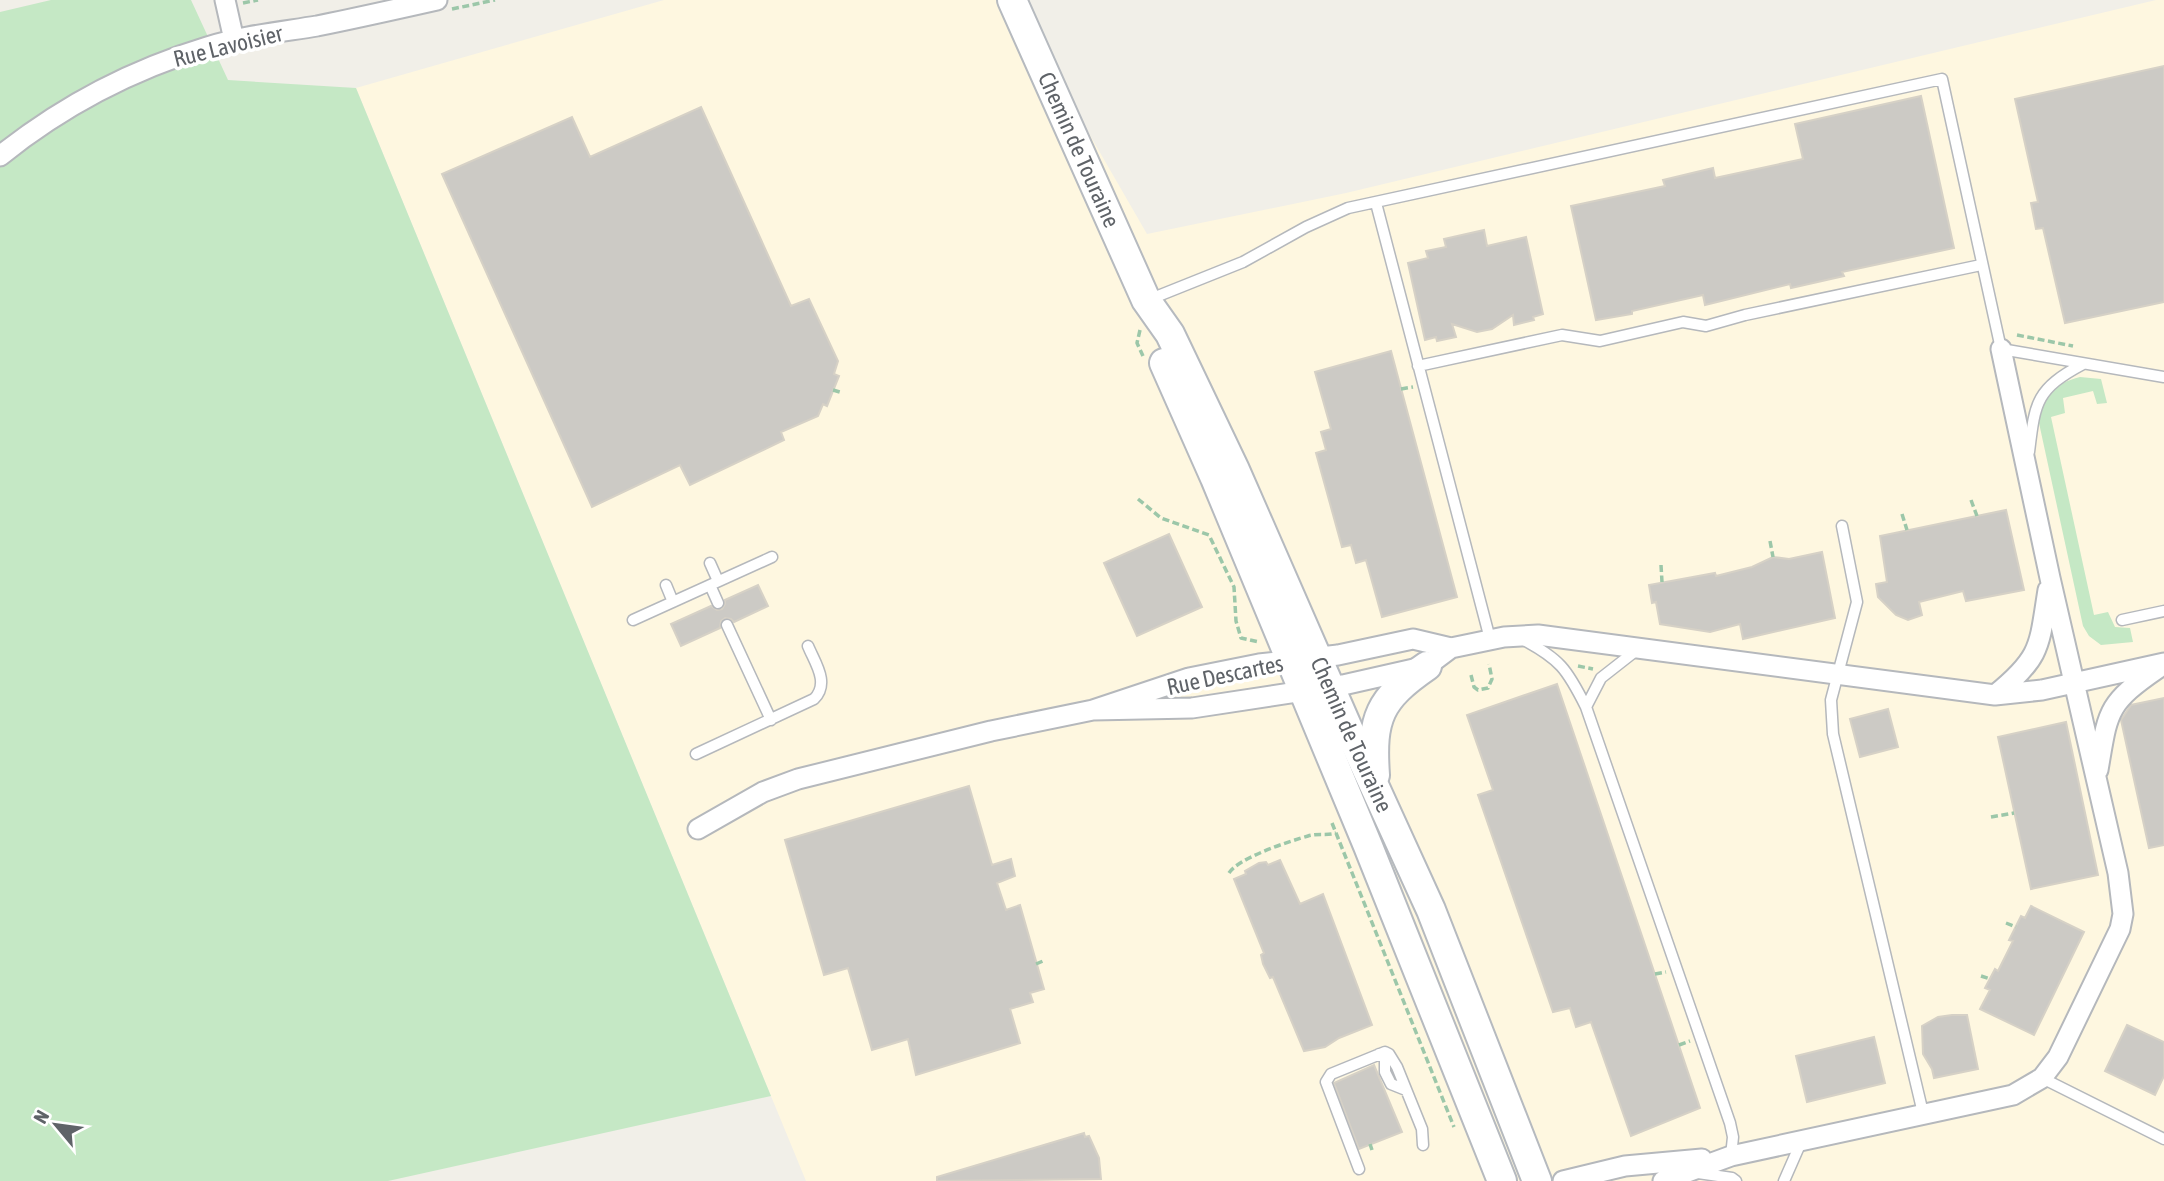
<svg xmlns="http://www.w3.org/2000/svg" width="2164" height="1181" font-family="'Asap Condensed',sans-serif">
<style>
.commercial{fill:#fef7e0}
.green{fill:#c5e8c5}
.building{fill:#cccac5;stroke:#d6d1c6;stroke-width:2}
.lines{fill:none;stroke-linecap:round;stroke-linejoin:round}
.lane-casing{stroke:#b5b8bc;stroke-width:13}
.street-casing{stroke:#b5b8bc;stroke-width:23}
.secondary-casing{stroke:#b6babf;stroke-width:32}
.path{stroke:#9cc7a9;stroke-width:3.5;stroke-dasharray:7 3.5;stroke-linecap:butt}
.lane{stroke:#fff;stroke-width:10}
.street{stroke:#fff;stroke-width:19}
.secondary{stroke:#fff;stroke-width:28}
.labels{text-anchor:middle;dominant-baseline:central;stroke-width:7;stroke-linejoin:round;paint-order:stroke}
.street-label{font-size:23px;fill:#5f6368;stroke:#fff}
</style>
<rect width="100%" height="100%" fill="#f1efe8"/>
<path class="commercial" d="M 664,0 L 1012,0 L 1147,234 L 1346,193 L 2156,0 L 2164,0 L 2164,1181 L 806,1181 L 356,88 Z"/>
<path class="green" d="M 51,0 L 191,0 L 228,80 L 356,88 L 771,1096 L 388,1181 L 0,1181 L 0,12 Z
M 2080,377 L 2101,379 L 2107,403 L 2097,404 L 2093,391 L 2063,398 L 2065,413 L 2051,417 L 2094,615 L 2108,612 L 2115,627 L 2130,628 L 2133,642 L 2101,645 L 2089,636 L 2083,626 L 2039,423 C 2040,397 2055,383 2080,377 Z"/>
<path class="building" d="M 2164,66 L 2164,302 L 2065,323 L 2043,228 L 2036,229 L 2031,203 L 2038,202 L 2015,99 Z
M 1921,96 L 1954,248 L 1842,272 L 1844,276 L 1791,288 L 1790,284 L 1705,305 L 1703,295 L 1632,311 L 1632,314 L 1596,320 L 1571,206 L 1665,186 L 1663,180 L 1713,168 L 1715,178 L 1803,159 L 1795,124 Z
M 701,107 L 791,306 L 809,299 L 838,361 L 834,374 L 839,376 L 827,406 L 823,404 L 818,416 L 781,432 L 784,440 L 690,485 L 680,465 L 592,507 L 442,174 L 572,117 L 590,157 Z
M 1484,230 L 1487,246 L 1526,237 L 1543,314 L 1533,317 L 1534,320 L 1514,325 L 1513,315 L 1492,329 L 1477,332 L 1452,324 L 1456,337 L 1437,341 L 1436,337 L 1425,340 L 1408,263 L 1428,258 L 1426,251 L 1446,247 L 1444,239 Z
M 1391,351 L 1457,597 L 1382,617 L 1366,560 L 1356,563 L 1351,545 L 1342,547 L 1316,453 L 1326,450 L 1321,432 L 1331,429 L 1315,372 Z
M 2006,510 L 2024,590 L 1966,601 L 1963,591 L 1919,602 L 1922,615 L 1908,620 L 1896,615 L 1878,597 L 1876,584 L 1887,582 L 1880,536 Z
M 1169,534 L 1202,607 L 1137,636 L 1104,563 Z
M 1822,552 L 1835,618 L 1743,639 L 1740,624 L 1710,632 L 1660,624 L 1656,602 L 1652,603 L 1649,585 L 1715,573 L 1716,576 L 1752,567 L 1773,557 L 1789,559 Z
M 758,585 L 768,606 L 734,622 L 731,619 L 725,618 L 721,621 L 720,628 L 681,646 L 671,624 L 711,606 L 717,610 L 722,609 L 725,604 L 725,600 Z
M 1557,684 L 1700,1108 L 1631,1136 L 1591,1022 L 1576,1027 L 1570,1008 L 1553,1012 L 1478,795 L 1493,790 L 1467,715 Z
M 2164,698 L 2164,845 L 2149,848 L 2121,720 L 2131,705 Z
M 1888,709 L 1898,747 L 1860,757 L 1850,719 Z
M 2066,722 L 2098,875 L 2031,889 L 1998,737 Z
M 969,786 L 992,865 L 1011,859 L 1015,876 L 997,883 L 1006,910 L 1020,905 L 1044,989 L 1030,993 L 1033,1002 L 1010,1009 L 1020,1043 L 916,1075 L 908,1039 L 872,1050 L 848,968 L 824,975 L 785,840 Z
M 1280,860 L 1300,904 L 1323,894 L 1372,1025 L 1339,1038 L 1325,1047 L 1304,1051 L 1273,977 L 1270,978 L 1263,964 L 1261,955 L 1264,953 L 1234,879 L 1246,874 L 1245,871 L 1259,863 L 1266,862 L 1268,865 Z
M 2031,906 L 2084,932 L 2034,1035 L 1980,1009 L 1990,990 L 1985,988 L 1995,969 L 1998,971 L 2013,941 L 2009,940 L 2021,916 L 2025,918 Z
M 1952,1015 L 1967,1015 L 1978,1069 L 1934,1078 L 1932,1069 L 1923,1054 L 1922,1026 L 1938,1017 Z
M 2127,1025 L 2164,1042 L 2164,1076 L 2155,1095 L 2105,1071 Z
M 1874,1037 L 1885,1083 L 1807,1102 L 1796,1056 Z
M 1374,1065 L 1402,1132 L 1359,1149 L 1334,1083 Z
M 1084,1133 L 1085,1137 L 1089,1136 L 1099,1158 L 1101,1179 L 937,1181 L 937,1177 Z"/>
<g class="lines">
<defs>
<path id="lane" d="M 1376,203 L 1490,639
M 1148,300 L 1243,262 L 1306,227 L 1348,208 L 1942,79 L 2001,349 L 2164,377
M 1418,366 L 1562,335 L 1600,341 L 1683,322 L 1706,326 L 1745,315 L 1981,265
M 2029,452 C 2035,402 2036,389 2083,364
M 1842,526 L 1857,602 L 1831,700 L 1833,734 L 1923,1113
M 710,563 L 718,581
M 666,585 L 673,602
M 710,585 L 718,603
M 633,620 L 772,557
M 2122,620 L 2164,611
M 727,625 L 771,720
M 1522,639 C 1560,659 1567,669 1586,707 L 1730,1123 L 1733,1137 L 1731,1156
M 1586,707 L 1601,678 L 1638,649
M 696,754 L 814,699 C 830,683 815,663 808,646
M 1379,1054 L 1385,1058 L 1385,1072 L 1391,1084 L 1406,1090
M 2042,1078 L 2164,1139
M 1359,1169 L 1326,1082 L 1331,1074 L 1385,1052 L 1389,1054 L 1397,1067 L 1422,1129 L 1423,1145
M 1698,1173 L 1732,1178 L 1736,1181
M 1784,1181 L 1802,1140"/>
<path id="street" d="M 225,0 L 234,40
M 0,156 C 61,107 131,70 207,47 C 242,36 280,32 317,26 C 357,18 397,9 437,0
M 1995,695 C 2042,657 2039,646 2048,590
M 1093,710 L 1192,708 L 1343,685 L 1427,666 L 1451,648 L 1504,637 L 1538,635 L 1995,695 L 2042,690 L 2164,663
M 2098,770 C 2108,712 2106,704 2157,669
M 698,829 L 763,792 L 798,779 L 991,731 L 1093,710 L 1189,678 L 1259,664 L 1338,655 L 1413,639 L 1451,648
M 1563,1181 L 1625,1166 L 1702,1159
M 1663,1181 L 1731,1156 L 2013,1095 L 2042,1078 L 2058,1057 L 2120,929 L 2123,914 L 2118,873 L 2050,578 L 2001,349"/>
<g id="secondary">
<path id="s1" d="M 1012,0 L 1146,300 L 1170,334 L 1235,470 L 1347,726 L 1431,910 L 1537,1181"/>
<path d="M 1164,363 L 1215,478 L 1368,846 L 1502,1181"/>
<path d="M 1375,775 C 1371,718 1379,699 1427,666"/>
</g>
</defs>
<use href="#lane" class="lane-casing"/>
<use href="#street" class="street-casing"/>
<use href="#secondary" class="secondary-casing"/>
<path class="path" d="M 243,3 L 258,0
M 452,9 L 495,0
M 1140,330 L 1137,343 L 1143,356
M 2017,335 L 2073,346
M 1401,389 L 1413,387
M 833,390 L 843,393
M 1138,499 L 1161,518 L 1209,535 L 1234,587 L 1236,621 L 1241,638 L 1259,642
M 1971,500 L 1977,516
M 1902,514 L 1907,530
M 1770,541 L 1773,557
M 1661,565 L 1662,582
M 1578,666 L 1593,669
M 1471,675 L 1474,687 L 1478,690 L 1488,688 L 1492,679 L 1489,664
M 1991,817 L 2014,813
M 1332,823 L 1454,1127
M 1229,873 C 1238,858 1290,841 1308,836 C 1318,833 1327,836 1336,833
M 2006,923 L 2016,927
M 1036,964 L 1043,961
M 1655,974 L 1666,972
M 1981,976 L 1990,979
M 1679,1045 L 1690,1041
M 1370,1144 L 1372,1150"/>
<use href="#lane" class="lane"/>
<use href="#street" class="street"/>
<use href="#secondary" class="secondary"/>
</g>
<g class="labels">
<g class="street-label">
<text transform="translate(228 46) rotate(-14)">Rue Lavoisier</text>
<text stroke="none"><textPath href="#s1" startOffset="164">Chemin de Touraine</textPath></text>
<text transform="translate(1225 675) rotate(-12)">Rue Descartes</text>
<text stroke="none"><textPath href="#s1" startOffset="810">Chemin de Touraine</textPath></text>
</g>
</g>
<g transform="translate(56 1125) rotate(299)" stroke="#ffffff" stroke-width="5" paint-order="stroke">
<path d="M0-5L12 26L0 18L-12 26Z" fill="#5f6368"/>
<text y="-10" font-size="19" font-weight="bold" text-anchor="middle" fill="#5f6368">N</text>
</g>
</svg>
